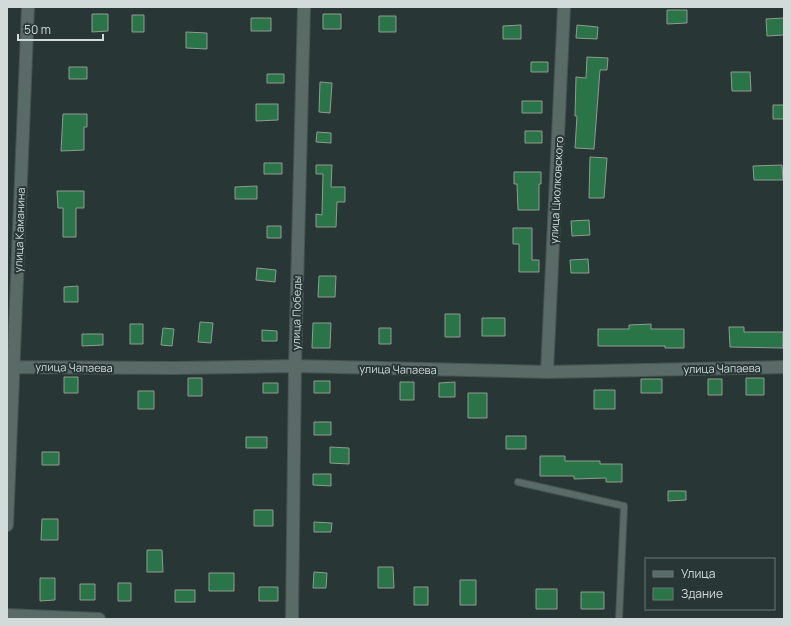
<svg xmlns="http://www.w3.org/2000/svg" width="791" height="626" font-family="Manrope,sans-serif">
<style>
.building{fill:#2a7547;stroke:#8f9c92}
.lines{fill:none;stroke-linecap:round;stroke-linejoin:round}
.service-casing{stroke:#475351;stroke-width:8}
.minor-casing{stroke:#475351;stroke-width:14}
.tertiary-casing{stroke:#475351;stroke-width:14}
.service{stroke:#5a6a67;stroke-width:6}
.minor{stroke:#5a6a67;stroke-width:12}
.tertiary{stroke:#5a6a67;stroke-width:12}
.labels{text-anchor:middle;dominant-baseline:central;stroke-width:4;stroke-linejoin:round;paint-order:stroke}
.street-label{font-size:11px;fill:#d2dbda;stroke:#283735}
</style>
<rect width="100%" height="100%" fill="#283735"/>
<path class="building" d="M 667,10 L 687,10 L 687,23 L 667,24 Z
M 92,14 L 108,14 L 108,31 L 92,32 Z
M 323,14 L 341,14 L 341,29 L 323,29 Z
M 132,15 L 144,15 L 144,32 L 132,32 Z
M 379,16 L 396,16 L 396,32 L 379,32 Z
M 251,18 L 271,18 L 271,31 L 251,31 Z
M 784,18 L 784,35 L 767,36 L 766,19 Z
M 521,25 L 521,39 L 503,39 L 503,26 Z
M 577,25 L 598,27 L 597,39 L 576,38 Z
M 186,32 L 207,33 L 207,49 L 186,48 Z
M 587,57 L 608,58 L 607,70 L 600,70 L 594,149 L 575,148 L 577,116 L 575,116 L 576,77 L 586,78 Z
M 531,62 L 548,62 L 548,72 L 531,72 Z
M 69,67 L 87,67 L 87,79 L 69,79 Z
M 731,72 L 750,72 L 751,91 L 732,91 Z
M 267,74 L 284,74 L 284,83 L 267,83 Z
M 320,82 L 332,83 L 330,113 L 319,112 Z
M 522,101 L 542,101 L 542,113 L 522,113 Z
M 256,104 L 278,104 L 278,120 L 256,121 Z
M 773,105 L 784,105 L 784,119 L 773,119 Z
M 63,114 L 87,114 L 87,127 L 84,127 L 84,150 L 61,151 Z
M 525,131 L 542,131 L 542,143 L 525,143 Z
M 317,132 L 331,133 L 331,143 L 316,142 Z
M 590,157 L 607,158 L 604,198 L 589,198 Z
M 264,163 L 282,163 L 282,174 L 264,174 Z
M 316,165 L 332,165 L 331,187 L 345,187 L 345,202 L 337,202 L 336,227 L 316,227 L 316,214 L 322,215 L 323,174 L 316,174 Z
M 782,165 L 783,180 L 754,180 L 753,166 Z
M 514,172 L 541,172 L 541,184 L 539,184 L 539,210 L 518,210 L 517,184 L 514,184 Z
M 257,186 L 257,199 L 235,199 L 235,187 Z
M 57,191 L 84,191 L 84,208 L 76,208 L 76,237 L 63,237 L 63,208 L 58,208 Z
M 589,220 L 590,235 L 572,236 L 571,221 Z
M 267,226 L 281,226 L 281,238 L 267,238 Z
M 513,228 L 532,228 L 532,260 L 539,260 L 539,272 L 519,272 L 519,244 L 513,244 Z
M 588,259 L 589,273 L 571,273 L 570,260 Z
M 257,268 L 276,270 L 275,282 L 256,280 Z
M 319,276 L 336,276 L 335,297 L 318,297 Z
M 78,286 L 78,302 L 64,302 L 64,287 Z
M 445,314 L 460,314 L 460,337 L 445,337 Z
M 482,318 L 505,318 L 505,336 L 482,336 Z
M 200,322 L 213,323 L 211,343 L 198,342 Z
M 313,323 L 331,323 L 330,348 L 312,348 Z
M 130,324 L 143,324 L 143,344 L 130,344 Z
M 651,324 L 651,329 L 684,329 L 684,348 L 665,348 L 665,346 L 598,346 L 598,329 L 629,329 L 629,325 Z
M 729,327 L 744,327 L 744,332 L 783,332 L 783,348 L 730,347 Z
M 163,328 L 174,329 L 172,346 L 161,345 Z
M 379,328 L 391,328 L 391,344 L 379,344 Z
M 262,330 L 277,331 L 277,341 L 262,341 Z
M 82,334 L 103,334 L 103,345 L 82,346 Z
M 64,377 L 78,377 L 78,393 L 64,393 Z
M 188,378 L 202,378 L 202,396 L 188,396 Z
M 746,378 L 764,378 L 764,395 L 746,395 Z
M 641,379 L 662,379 L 662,393 L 641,393 Z
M 708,379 L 722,379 L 722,395 L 708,395 Z
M 314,381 L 330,381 L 330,393 L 314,393 Z
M 400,382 L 414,382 L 414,400 L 400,400 Z
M 455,382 L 455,397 L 439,397 L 439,383 Z
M 263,383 L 278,383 L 278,393 L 263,393 Z
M 594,390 L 615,390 L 615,409 L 594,409 Z
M 138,391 L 154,391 L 154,409 L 138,409 Z
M 468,393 L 487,393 L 487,418 L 468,418 Z
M 314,422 L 331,422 L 331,435 L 314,435 Z
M 506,436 L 526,436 L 526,449 L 506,449 Z
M 246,437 L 267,437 L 267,448 L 246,448 Z
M 330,447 L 349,448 L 349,464 L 330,463 Z
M 42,452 L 59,452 L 59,465 L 42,465 Z
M 540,456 L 565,456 L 565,461 L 600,461 L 600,464 L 622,464 L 622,482 L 606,482 L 606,478 L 574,479 L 574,476 L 540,476 Z
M 313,474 L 331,474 L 331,486 L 313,485 Z
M 668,491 L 686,491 L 686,500 L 668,501 Z
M 254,510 L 273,510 L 273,526 L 254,526 Z
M 42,519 L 58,519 L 58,540 L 41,540 Z
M 314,522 L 332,523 L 331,532 L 314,532 Z
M 147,550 L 162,550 L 163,572 L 147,572 Z
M 378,567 L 393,567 L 394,588 L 378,588 Z
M 314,572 L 327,573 L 326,588 L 313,588 Z
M 209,573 L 234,573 L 234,591 L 209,591 Z
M 40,578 L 55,578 L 55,600 L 40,601 Z
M 460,580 L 476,580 L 476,605 L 460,605 Z
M 118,583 L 131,583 L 131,601 L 118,601 Z
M 80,584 L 95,584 L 95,600 L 80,600 Z
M 259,587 L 278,587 L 278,601 L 259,601 Z
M 414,587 L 428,587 L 428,605 L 414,605 Z
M 536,589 L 557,589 L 557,609 L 536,609 Z
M 175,590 L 195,590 L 195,602 L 175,602 Z
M 581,592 L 604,592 L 604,609 L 581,609 Z"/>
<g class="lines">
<defs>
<path id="service" d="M 518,482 L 624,506 L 619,619"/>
<path id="minor" d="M 13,367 L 173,368 L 295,366 L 547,372 L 784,367
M 547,372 L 564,7
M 7,525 L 28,7
M 7,615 L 99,619"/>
<path id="tertiary" d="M 292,619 L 295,366 L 304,7"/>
</defs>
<use href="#service" class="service-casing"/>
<use href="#minor" class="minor-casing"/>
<use href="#tertiary" class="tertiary-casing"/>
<use href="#service" class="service"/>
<use href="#minor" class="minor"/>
<use href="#tertiary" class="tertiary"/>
</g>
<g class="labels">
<g class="street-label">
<text transform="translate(556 190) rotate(-87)">улица Циолковского</text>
<text transform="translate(19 230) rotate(-88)">улица Каманина</text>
<text transform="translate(296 313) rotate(-89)">улица Победы</text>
<text transform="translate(74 367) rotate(1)">улица Чапаева</text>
<text transform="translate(722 368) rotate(-1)">улица Чапаева</text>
<text transform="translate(398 369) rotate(1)">улица Чапаева</text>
</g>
</g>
<rect width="791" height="626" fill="none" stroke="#d2dbda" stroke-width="16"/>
<rect x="645" y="558" width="130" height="52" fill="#283735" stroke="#6c7977"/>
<rect x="653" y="571" width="20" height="6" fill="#5a6a67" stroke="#6c7977"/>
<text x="681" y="578" font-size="12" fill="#d2dbda">Улица</text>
<rect x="653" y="588" width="20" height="12" fill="#2a7547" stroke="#6c7977"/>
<text x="681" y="598" font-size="12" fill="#d2dbda">Здание</text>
<path d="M18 34v6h85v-6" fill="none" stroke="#d2dbda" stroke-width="2"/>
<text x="24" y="34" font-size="12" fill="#d2dbda" stroke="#283735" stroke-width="3" paint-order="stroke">50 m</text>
</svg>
